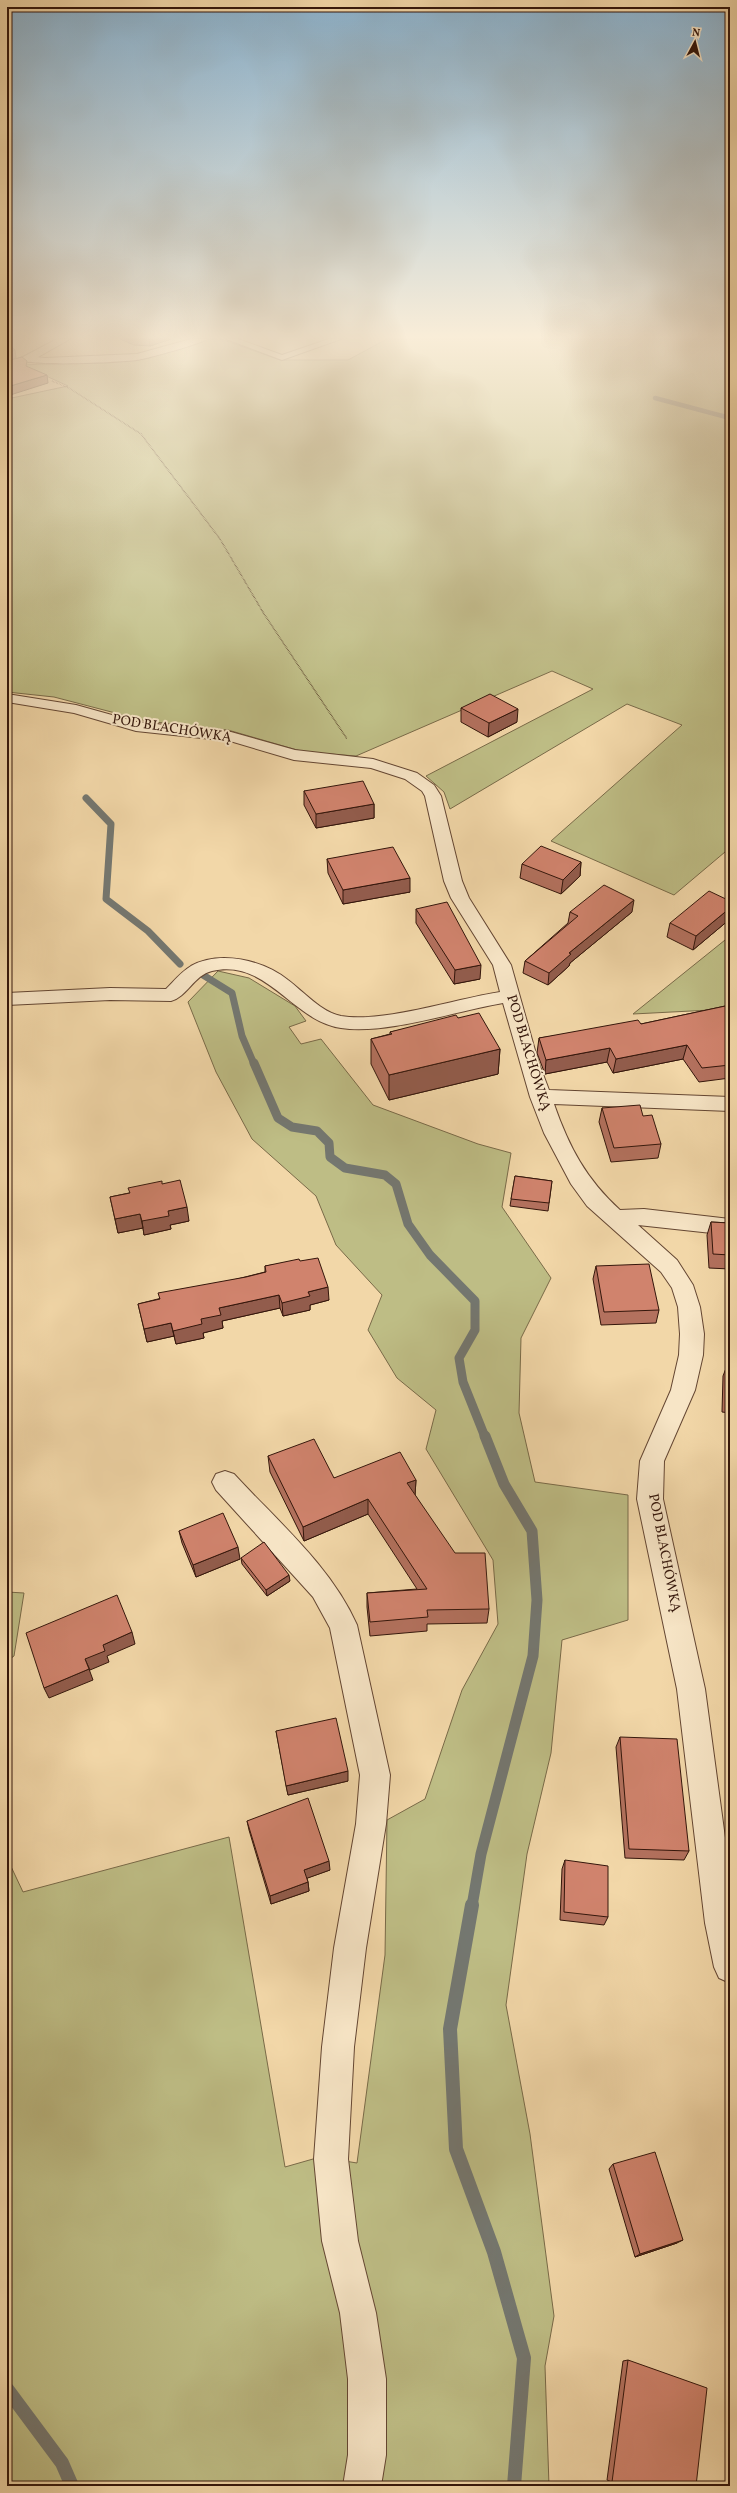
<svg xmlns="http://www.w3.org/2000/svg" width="737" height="2493" font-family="Vollkorn,serif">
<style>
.green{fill:#bebd85;stroke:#796a48}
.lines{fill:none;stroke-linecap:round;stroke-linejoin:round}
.stream-far4{stroke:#747770;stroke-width:4.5}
.stream-far3{stroke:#747770;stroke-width:7}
.stream-far2{stroke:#747770;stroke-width:9}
.stream-far1{stroke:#747770;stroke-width:11}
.stream{stroke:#747770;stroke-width:14}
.service-casing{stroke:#644632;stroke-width:2}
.minor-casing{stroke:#644632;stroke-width:2}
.tertiary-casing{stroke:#644632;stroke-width:2}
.path{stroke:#34160b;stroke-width:1.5;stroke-dasharray:0.5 1;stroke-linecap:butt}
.service{fill:#f7e5c6;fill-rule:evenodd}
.minor{fill:#f7e5c6;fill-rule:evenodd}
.tertiary{fill:#f7e5c6;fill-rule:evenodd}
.wall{fill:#b3715e;stroke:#34160b}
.shaded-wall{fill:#925c4c;stroke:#34160b}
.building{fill:#d0836d;stroke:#34160b}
.labels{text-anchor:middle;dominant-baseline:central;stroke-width:4;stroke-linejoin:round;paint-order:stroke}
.street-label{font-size:14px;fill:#34160b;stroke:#f7e5c6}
</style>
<rect width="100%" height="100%" fill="#f2d7a8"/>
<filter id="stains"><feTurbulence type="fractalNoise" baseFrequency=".005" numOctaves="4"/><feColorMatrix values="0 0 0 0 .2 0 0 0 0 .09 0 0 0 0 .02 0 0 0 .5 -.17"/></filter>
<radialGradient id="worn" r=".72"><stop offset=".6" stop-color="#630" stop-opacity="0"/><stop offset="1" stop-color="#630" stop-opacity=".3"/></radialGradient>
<path class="green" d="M 208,339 L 221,339 L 280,360 L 348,360 L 387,339 L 730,339 L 730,854 L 725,852 L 674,895 L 551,841 L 682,725 L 627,704 L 450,809 L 444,792 L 426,776 L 593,689 L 552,671 L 356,756 L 304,752 L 228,730 L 146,721 L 54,697 L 7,692 L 7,399 L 68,386 L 22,365 L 134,360 L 149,357 Z
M 730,936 L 730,1009 L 633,1014 Z
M 218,971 L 249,978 L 295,1006 L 306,1021 L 289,1027 L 301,1044 L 321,1039 L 373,1105 L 478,1144 L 511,1153 L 502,1207 L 551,1278 L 521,1338 L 519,1413 L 535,1482 L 628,1495 L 628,1620 L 562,1640 L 551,1753 L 527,1854 L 506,2005 L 530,2134 L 554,2316 L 545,2366 L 549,2486 L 7,2486 L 7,1858 L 23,1892 L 229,1837 L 285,2167 L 320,2157 L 357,2163 L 385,1955 L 387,1820 L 425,1799 L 462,1690 L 498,1624 L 493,1560 L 426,1449 L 436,1410 L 397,1378 L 368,1330 L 382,1295 L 336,1245 L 316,1196 L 252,1139 L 216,1072 L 188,1002 Z
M 7,1592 L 24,1593 L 14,1656 L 7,1661 Z"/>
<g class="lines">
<path class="stream-far4" d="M 655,398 L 730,418"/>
<path class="stream-far3" d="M 86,798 L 111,824 L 106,899 L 148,931 L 180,964
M 203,975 L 232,993 L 242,1036 L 254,1064"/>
<path class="stream-far2" d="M 254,1063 L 278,1118 L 292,1127 L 317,1131 L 329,1143 L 330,1157 L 345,1168 L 385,1175 L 396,1184 L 408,1224 L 430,1255 L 475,1301 L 475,1330 L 459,1358 L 463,1382 L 485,1437"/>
<path class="stream-far1" d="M 472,1906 L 481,1854 L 533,1656 L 537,1600 L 532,1531 L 504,1484 L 485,1436"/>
<path class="stream" d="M 472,1905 L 450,2029 L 456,2149 L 494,2252 L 524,2358 L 514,2486
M 7,2389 L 62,2463 L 72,2486"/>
<defs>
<path id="service" d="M 226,339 L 238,339 L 282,355 L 329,339 L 341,339 L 282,360 Z"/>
<path id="minor" d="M 191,339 L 207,339 C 203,343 146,359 137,360 C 122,362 29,367 22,359 L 27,356 L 45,358 L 137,354 Z
M 7,694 L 76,705 L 137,722 L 231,732 L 295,750 L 373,759 L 417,773 L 434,785 L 441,796 L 462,881 L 469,898 L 511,965 L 538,1061 L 549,1090 L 730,1097 L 730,1111 L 554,1104 C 569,1147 586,1179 620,1210 L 644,1209 L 730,1219 L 730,1235 L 638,1225 L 677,1260 L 693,1285 L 700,1307 L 704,1334 L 703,1355 L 695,1390 L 664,1461 L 663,1499 L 705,1689 L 730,1875 L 730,1983 L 719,1978 L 714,1967 L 705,1923 L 677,1689 L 637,1499 L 640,1461 L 671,1390 L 679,1355 L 680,1334 L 678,1307 L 672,1288 L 661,1272 L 587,1206 L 571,1184 L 544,1133 L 530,1097 L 503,1003 C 456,1011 386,1035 341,1028 C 292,1021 267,958 212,971 C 194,975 187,997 171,1001 L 110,1000 L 7,1005 L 7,993 L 110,988 L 166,989 C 174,981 181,972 191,966 C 220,950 263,960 288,980 C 304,992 321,1012 341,1016 C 383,1023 455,999 500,992 L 493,965 L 451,898 L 444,881 L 425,796 L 422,791 L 405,779 L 371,768 L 294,760 L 230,741 L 136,731 L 74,713 L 7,702 Z
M 225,1471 L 234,1474 C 277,1521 331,1566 357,1625 L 390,1775 L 386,1824 L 366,1948 L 354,2047 L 348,2159 L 358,2241 L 376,2313 L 386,2379 L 386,2455 L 381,2486 L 343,2486 L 348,2455 L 348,2379 L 340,2313 L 322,2241 L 314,2159 L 322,2047 L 334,1948 L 356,1824 L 360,1775 L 330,1628 L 313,1597 L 216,1490 L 212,1482 L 216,1474 Z"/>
<path id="tertiary" d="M 57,339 L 70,339 L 31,361 L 7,369 L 7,363 L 23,357 Z"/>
</defs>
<use href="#service" class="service-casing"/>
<use href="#minor" class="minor-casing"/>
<use href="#tertiary" class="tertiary-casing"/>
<path class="path" d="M 52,381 L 69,388 L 141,434 L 220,539 L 264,614 L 347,739"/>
<use href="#service" class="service"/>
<use href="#minor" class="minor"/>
<use href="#tertiary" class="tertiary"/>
</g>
<path class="wall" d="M 120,339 L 171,339 L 150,346 L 134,345 Z
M 461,708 L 517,722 L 488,737 L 461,722 Z
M 304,791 L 374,804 L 374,818 L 316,828 L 304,805 Z
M 327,859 L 410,892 L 343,904 L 328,873 Z
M 581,862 L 580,876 L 561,894 L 520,878 L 522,864 Z
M 730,901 L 730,919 L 693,950 L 667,937 L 670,923 Z
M 416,909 L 480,979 L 454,984 L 416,923 Z
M 570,912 L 632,912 L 570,963 L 569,966 L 548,985 L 523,973 L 525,961 L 568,923 Z
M 730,1005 L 730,1078 L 699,1082 L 683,1059 L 613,1073 L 607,1062 L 545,1074 L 537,1053 L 539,1038 L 641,1024 Z
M 458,1018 L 500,1049 L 498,1074 L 389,1100 L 371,1064 L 371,1039 L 390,1034 L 390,1032 Z
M 602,1108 L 643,1116 L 661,1144 L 658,1158 L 611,1162 L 599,1122 Z
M 515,1176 L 552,1181 L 548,1211 L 510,1206 Z
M 162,1184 L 189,1221 L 170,1225 L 171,1229 L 144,1235 L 143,1228 L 118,1233 L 110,1197 L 129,1193 Z
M 711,1222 L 730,1223 L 730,1269 L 709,1268 L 707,1235 Z
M 300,1261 L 329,1300 L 310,1305 L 310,1310 L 283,1316 L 280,1308 L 222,1321 L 223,1328 L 203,1333 L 204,1338 L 176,1344 L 174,1336 L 147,1342 L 138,1304 L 265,1272 L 265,1266 Z
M 596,1266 L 659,1310 L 656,1323 L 601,1325 L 593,1279 Z
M 728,1363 L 730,1364 L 730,1413 L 722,1412 L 723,1376 Z
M 268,1456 L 334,1478 L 416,1480 L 415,1495 L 489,1609 L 487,1623 L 427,1624 L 427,1631 L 370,1636 L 367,1607 L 367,1593 L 417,1589 L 368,1514 L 304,1541 L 270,1472 Z
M 179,1531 L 240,1559 L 196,1577 L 182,1543 Z
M 241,1558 L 290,1581 L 267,1596 L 242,1564 Z
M 276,1731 L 348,1781 L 288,1795 Z
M 620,1737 L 689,1851 L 684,1860 L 625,1858 L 616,1747 Z
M 247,1821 L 330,1870 L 307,1878 L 308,1882 L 309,1891 L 271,1904 L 249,1830 Z
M 565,1860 L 608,1917 L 604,1925 L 560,1920 L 562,1869 Z
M 613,2164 L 677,2243 L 635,2257 L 609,2169 Z
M 628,2360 L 696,2486 L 621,2486 L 607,2480 L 623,2361 Z"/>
<path class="shaded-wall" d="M 149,339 L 171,339 L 150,346 Z
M 15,350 L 16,358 L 7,362 L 7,353 Z
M 47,375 L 48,383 L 7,396 L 7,387 Z
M 518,709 L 517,722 L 488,737 L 489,723 Z
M 374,804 L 374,818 L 316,828 L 316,814 Z
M 581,862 L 580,876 L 561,894 L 563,880 Z
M 410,878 L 410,892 L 343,904 L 343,890 Z
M 634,900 L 632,912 L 570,963 L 569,966 L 548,985 L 549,973 L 569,953 Z
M 730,908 L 730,919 L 693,950 L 696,936 Z
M 481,965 L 480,979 L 454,984 L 455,970 Z
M 687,1045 L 683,1059 L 613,1073 L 616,1059 Z
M 610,1048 L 607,1062 L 545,1074 L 546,1060 Z
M 500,1049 L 498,1074 L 389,1100 L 389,1075 Z
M 187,1207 L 189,1221 L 170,1225 L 171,1229 L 144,1235 L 142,1221 L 168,1211 Z
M 140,1214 L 143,1228 L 118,1233 L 115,1219 Z
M 328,1287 L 329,1300 L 310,1305 L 310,1310 L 283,1316 L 282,1303 L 308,1292 Z
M 279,1295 L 280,1308 L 222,1321 L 223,1328 L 203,1333 L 204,1338 L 176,1344 L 173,1331 L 201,1319 L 219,1308 Z
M 171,1323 L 174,1336 L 147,1342 L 144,1329 Z
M 416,1480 L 415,1495 L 406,1498 L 407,1483 Z
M 368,1499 L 368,1514 L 304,1541 L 303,1527 Z
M 238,1547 L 240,1559 L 196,1577 L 193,1565 Z
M 289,1575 L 290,1581 L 267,1596 L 266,1590 Z
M 132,1632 L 135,1644 L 107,1656 L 109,1662 L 90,1670 L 85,1659 L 103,1645 Z
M 89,1669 L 93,1680 L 49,1698 L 44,1688 Z
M 348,1771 L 348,1781 L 288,1795 L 286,1786 Z
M 329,1861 L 330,1870 L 305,1879 L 304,1870 Z
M 308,1882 L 309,1891 L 271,1904 L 270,1896 Z
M 683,2240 L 677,2243 L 635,2257 L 640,2254 Z"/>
<path class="building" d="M 7,343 L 15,350 L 7,353 Z
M 22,357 L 27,361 L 26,366 L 47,375 L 7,387 L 7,361 Z
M 490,694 L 518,709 L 489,723 L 461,708 Z
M 363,781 L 374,804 L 316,814 L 304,791 Z
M 541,846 L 581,862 L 563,880 L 522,864 Z
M 393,847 L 410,878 L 343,890 L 327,859 Z
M 604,885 L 634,900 L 569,953 L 571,954 L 549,973 L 525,961 L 578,916 L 570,912 Z
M 709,891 L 730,901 L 730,908 L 696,936 L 670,923 Z
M 447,902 L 481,965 L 455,970 L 416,909 Z
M 730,1005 L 730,1065 L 702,1068 L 687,1045 L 616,1059 L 610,1048 L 546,1060 L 539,1038 L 638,1020 L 641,1024 Z
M 479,1013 L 500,1049 L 389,1075 L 371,1039 L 392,1034 L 390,1032 L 456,1015 L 458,1018 Z
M 640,1105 L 643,1116 L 652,1115 L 661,1144 L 614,1148 L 602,1108 Z
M 515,1176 L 552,1181 L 549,1203 L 511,1199 Z
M 180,1180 L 187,1207 L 168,1211 L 169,1216 L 142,1221 L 140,1214 L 115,1219 L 110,1197 L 130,1193 L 128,1188 L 162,1181 L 162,1184 Z
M 711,1222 L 730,1223 L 730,1255 L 713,1254 Z
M 318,1258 L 328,1287 L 308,1292 L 310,1296 L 282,1303 L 279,1295 L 219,1308 L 221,1315 L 201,1319 L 202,1324 L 173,1331 L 171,1323 L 144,1329 L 138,1304 L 160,1299 L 158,1293 L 246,1277 L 266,1272 L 265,1266 L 299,1259 L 300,1261 Z
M 649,1264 L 659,1310 L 604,1312 L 596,1266 Z
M 728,1363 L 730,1364 L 730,1400 L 726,1399 Z
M 314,1439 L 334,1478 L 400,1452 L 416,1480 L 407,1483 L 455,1553 L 485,1553 L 489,1609 L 427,1610 L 428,1617 L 370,1622 L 367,1593 L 427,1589 L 368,1499 L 303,1527 L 268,1456 Z
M 223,1513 L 238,1547 L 193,1565 L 179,1531 Z
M 264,1542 L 289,1575 L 266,1590 L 241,1558 Z
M 117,1595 L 132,1632 L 103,1645 L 105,1651 L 85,1659 L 89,1669 L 44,1688 L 26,1633 Z
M 336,1718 L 348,1771 L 286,1786 L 276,1731 Z
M 620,1737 L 677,1739 L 689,1851 L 629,1849 Z
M 308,1798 L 329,1861 L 304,1870 L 308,1882 L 270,1896 L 247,1821 Z
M 565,1860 L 608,1866 L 608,1917 L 564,1912 Z
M 655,2152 L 683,2240 L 640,2254 L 613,2164 Z
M 628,2360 L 707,2388 L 696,2486 L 622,2486 L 612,2482 Z"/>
<linearGradient id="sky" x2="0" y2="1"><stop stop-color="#8bb5d3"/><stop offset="0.49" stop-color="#f9edd8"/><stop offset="1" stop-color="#f9edd8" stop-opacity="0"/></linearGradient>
<rect width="737" height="688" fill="url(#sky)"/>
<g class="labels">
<g class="street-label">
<text transform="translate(172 729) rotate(9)">POD BLACHÓWKĄ</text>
<text transform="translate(528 1053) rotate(73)">POD BLACHÓWKĄ</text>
<text transform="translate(664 1553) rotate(79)">POD BLACHÓWKĄ</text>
</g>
</g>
<rect width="737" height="2493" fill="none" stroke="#f2d7a8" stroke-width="24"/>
<rect x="8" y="8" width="721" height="2477" fill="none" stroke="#34160b" stroke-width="2"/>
<rect x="12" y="12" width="713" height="2469" fill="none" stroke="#34160b"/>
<g transform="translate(695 42) rotate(7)" stroke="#f7e5c6" stroke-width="3" paint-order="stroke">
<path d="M0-3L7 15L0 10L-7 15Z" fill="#34160b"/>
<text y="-6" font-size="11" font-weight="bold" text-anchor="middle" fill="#34160b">N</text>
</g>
<rect width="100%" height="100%" filter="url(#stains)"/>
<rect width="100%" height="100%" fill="url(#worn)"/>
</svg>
